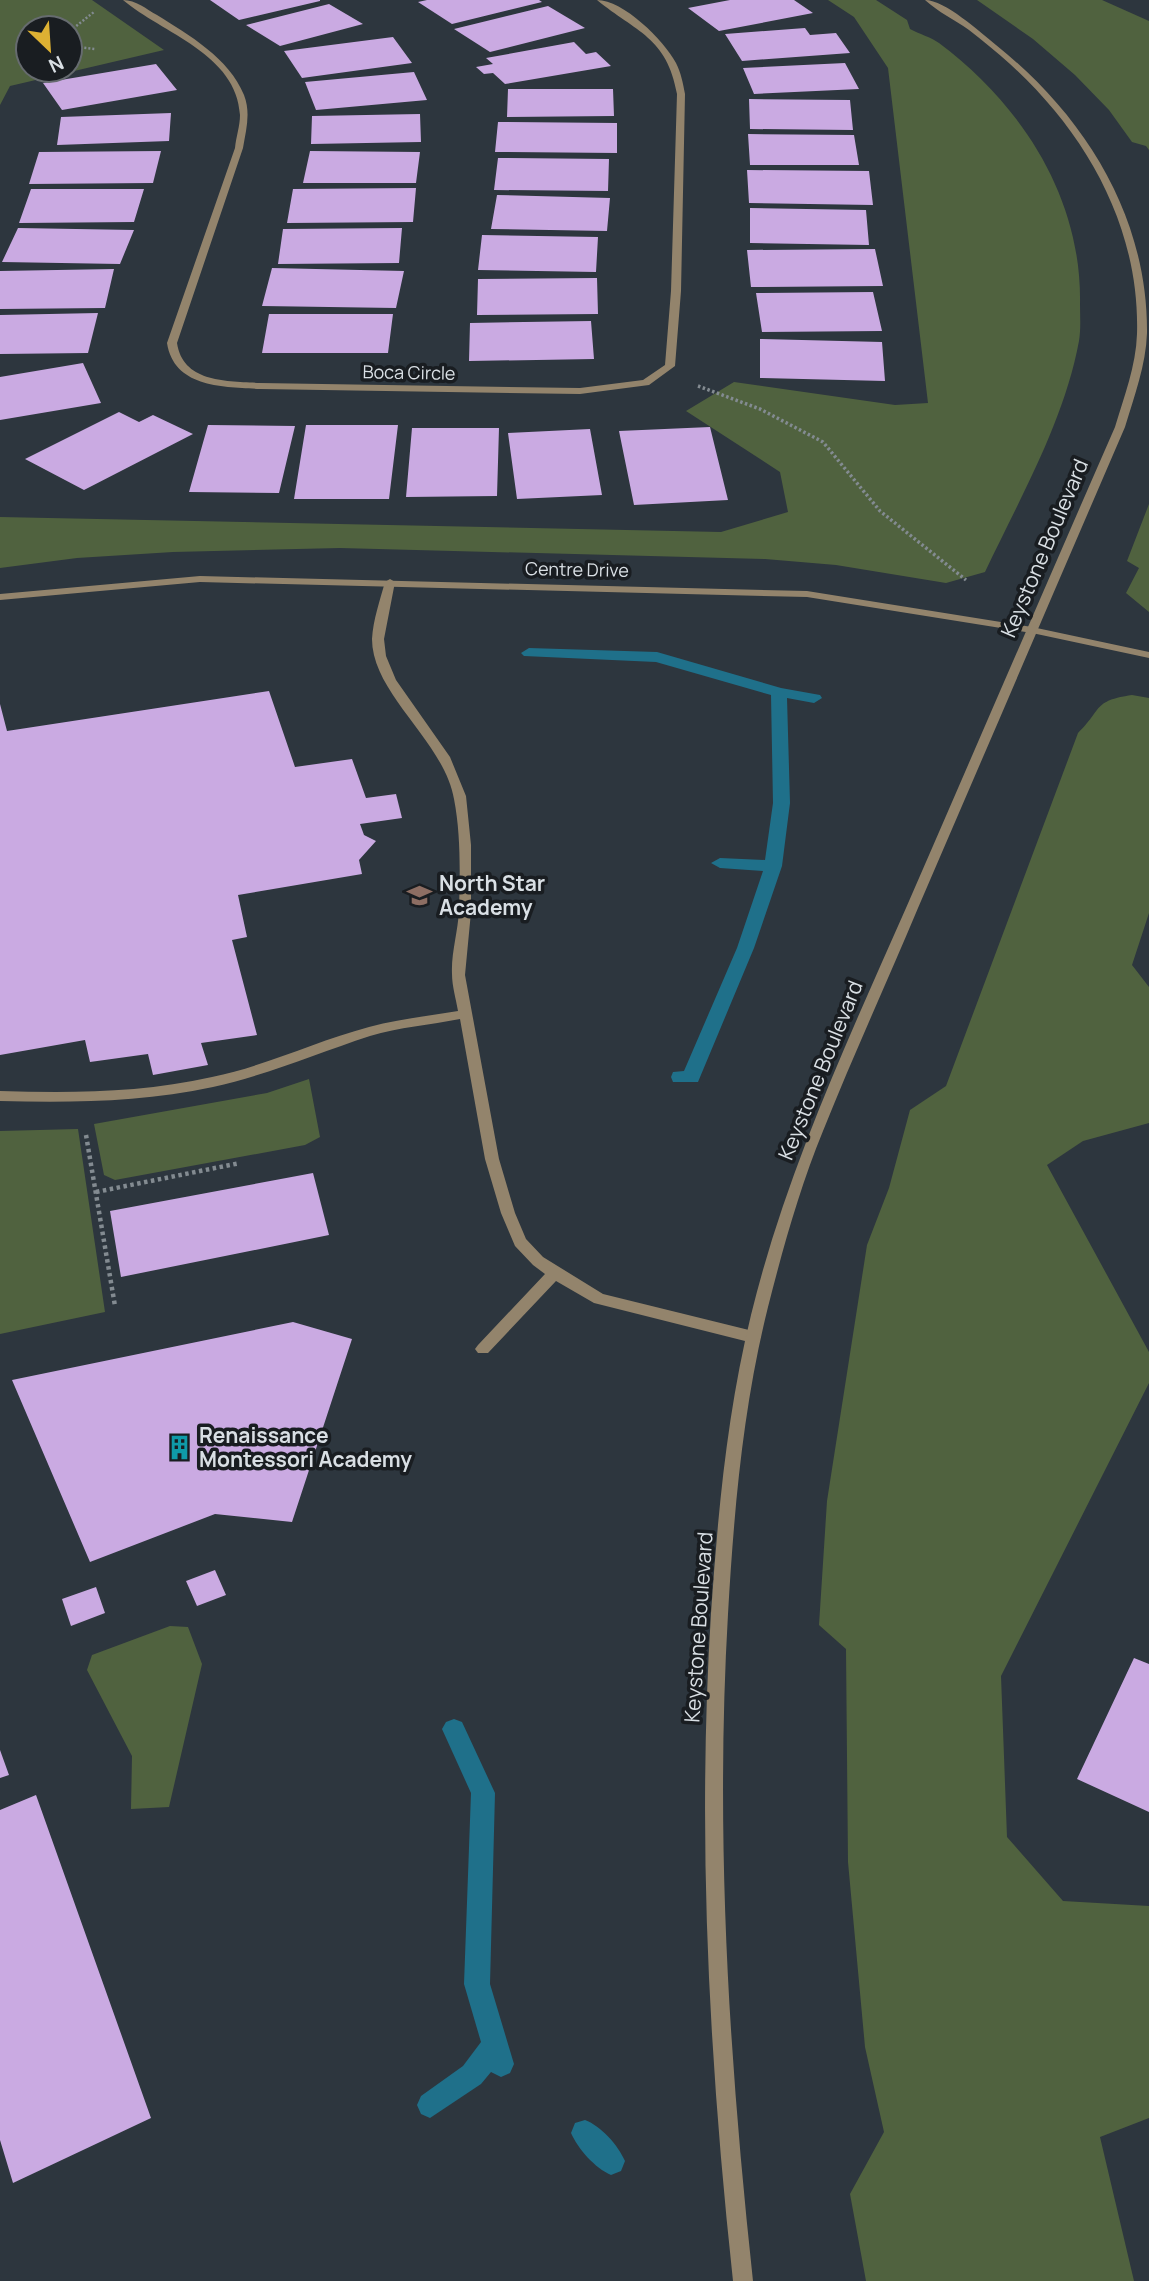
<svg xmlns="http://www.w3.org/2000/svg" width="1149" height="2281" font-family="Manrope,sans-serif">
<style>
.green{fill:#50623f;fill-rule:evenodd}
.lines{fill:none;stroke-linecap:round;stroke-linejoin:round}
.stream{fill:#1f708a;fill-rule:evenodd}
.building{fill:#caaae2}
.path-far2{stroke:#838b91;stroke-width:2.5;stroke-dasharray:2 2;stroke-linecap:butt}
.path-far1{stroke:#838b91;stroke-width:3.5;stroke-dasharray:2.5 2.5;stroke-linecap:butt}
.path{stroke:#838b91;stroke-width:4.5;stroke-dasharray:3.5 3.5;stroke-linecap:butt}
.service{fill:#93846c;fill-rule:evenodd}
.minor{fill:#93846c;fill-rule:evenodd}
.tertiary{fill:#93846c;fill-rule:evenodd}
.labels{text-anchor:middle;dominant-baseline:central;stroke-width:7;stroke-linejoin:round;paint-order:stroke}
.far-street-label{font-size:18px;fill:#d9dfe4;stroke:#191d21}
.street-label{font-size:21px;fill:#d9dfe4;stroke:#191d21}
.poi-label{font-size:21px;font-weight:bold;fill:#d9dfe4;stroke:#191d21;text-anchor:start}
</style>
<rect width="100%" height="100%" fill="#2d363e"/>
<path class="green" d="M 0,0 L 92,0 L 164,50 L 10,86 L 0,105 ZM 28,28 L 70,28 L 70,70 L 28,70 Z
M 828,0 L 876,0 L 907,20 L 910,29 C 919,34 931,37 939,43 C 1022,105 1082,198 1080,304 C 1080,316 1081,329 1079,341 C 1064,422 1020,498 985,572 L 946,583 L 836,565 L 765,559 L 340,548 L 173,552 L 77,558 L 0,568 L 0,517 L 721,532 L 788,512 L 780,472 L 686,411 L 734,382 L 895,405 L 928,403 L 888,68 L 854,17 Z
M 977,0 L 1102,0 L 1149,21 L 1149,150 L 1146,146 L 1132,142 L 1109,110 L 1075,75 L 1033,39 Z
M 1149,504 L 1149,612 L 1126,593 L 1139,568 L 1127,561 Z
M 1132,695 L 1149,698 L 1149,913 L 1132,965 L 1149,987 L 1149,1123 L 1083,1141 L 1047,1165 L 1149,1352 L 1149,1383 L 1001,1676 L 1007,1837 L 1063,1901 L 1149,1906 L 1149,2118 L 1100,2137 L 1134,2281 L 866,2281 L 850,2194 L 884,2132 L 865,2047 L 848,1862 L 846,1649 L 819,1625 L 827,1501 L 867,1245 L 889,1188 L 910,1110 L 946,1086 L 1078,733 C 1103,709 1092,701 1132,695 Z
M 309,1079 L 320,1137 L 305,1145 L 115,1180 L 104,1175 L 94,1124 L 267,1093 Z
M 78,1129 L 105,1312 L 0,1334 L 0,1131 Z
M 170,1626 L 188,1627 L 202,1664 L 169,1807 L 131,1809 L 132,1756 L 87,1670 L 92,1655 Z"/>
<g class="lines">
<path class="stream" d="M 529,648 L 657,652 L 781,688 L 820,695 L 822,698 L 814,703 L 787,698 L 790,803 L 782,866 L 754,948 L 698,1082 L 673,1082 L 671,1077 L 673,1072 L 684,1071 L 737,948 L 763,871 L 720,868 L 711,863 L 720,858 L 765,860 L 773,803 L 771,695 L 656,662 L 524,656 L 521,653 Z
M 454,1719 L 462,1722 L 495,1793 L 490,1984 L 514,2064 L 510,2073 L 501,2077 L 491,2072 L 481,2084 L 430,2118 L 421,2114 L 417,2105 L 421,2096 L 463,2066 L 481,2042 L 464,1984 L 471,1793 L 442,1729 L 446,1722 Z
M 585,2120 C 601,2126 618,2145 625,2161 L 621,2171 L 611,2175 C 595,2168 578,2149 571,2133 L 575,2123 Z"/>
</g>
<path class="building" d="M 210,0 L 320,0 L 320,1 L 239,20 Z
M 427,0 L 539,0 L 542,2 L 452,24 L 418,2 Z
M 730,0 L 794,0 L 813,13 L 719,31 L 688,8 Z
M 329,4 L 363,24 L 280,46 L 246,25 Z
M 548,6 L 585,28 L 490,52 L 454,29 Z
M 805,28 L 810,35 L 836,33 L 850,53 L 742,61 L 725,34 Z
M 393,37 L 412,63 L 302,78 L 284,51 Z
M 574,42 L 586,54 L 596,52 L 611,66 L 505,84 L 493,73 L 484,74 L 476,67 L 493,64 L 486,58 Z
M 845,63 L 859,89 L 754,94 L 743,68 Z
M 156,64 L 177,90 L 62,110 L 43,83 Z
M 414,72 L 427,100 L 316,110 L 305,82 Z
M 508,89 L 613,89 L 614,116 L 507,117 Z
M 749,99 L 850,100 L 853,130 L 750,129 Z
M 171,113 L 169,141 L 57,145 L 61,117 Z
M 420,114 L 421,142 L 311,144 L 312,116 Z
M 498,122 L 617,123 L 617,153 L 495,152 Z
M 748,134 L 854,135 L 859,165 L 750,165 Z
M 161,151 L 153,183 L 29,184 L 39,152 Z
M 310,151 L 420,152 L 416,183 L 303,183 Z
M 498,158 L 609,159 L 608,191 L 494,190 Z
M 747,170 L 869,171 L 873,205 L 749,203 Z
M 416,188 L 413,222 L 287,223 L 293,189 Z
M 31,189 L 144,189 L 134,222 L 19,223 Z
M 497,195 L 610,198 L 607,231 L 491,229 Z
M 750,208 L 866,210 L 869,245 L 750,243 Z
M 18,228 L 134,230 L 120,264 L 2,262 Z
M 402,228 L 399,263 L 278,264 L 283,229 Z
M 482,235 L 598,237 L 596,272 L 478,270 Z
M 875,249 L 883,286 L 751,287 L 747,250 Z
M 272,268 L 404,271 L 396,308 L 262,306 Z
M 114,269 L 105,308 L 0,309 L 0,271 Z
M 597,278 L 598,314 L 477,315 L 478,279 Z
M 873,292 L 882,331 L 762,332 L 756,293 Z
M 98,313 L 88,353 L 0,354 L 0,315 Z
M 269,314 L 393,314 L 388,353 L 262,353 Z
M 591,321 L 594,359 L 469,361 L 470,323 Z
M 760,339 L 882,342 L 885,381 L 760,378 Z
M 83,363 L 101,403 L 0,420 L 0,377 Z
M 119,412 L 139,422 L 153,415 L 193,434 L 84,490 L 25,459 Z
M 208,425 L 295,426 L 279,493 L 189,492 Z
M 306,425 L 398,425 L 389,499 L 294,499 Z
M 710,427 L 728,500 L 634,505 L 619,431 Z
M 412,428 L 499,428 L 497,496 L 406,497 Z
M 590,429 L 602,495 L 517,499 L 508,433 Z
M 269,691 L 295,767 L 352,759 L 366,798 L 396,794 L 402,818 L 360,824 L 364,835 L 376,841 L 359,860 L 362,874 L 238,895 L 247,937 L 232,940 L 257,1035 L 201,1043 L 208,1065 L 153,1075 L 148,1054 L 90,1062 L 85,1040 L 0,1055 L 0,704 L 7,731 Z
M 313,1173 L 329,1235 L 121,1277 L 110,1211 Z
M 293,1322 L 352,1339 L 292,1522 L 215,1514 L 90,1562 L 12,1380 Z
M 215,1570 L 226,1595 L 197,1606 L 186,1581 Z
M 96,1587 L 105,1613 L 71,1626 L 62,1599 Z
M 1134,1658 L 1149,1664 L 1149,1812 L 1077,1779 Z
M 0,1750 L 9,1775 L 0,1778 Z
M 36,1795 L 151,2118 L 13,2183 L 0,2140 L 0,1810 Z"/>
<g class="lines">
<path class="path-far2" d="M 70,31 L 94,12
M 70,42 L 77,47 L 95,49"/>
<path class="path-far1" d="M 698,386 L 760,409 L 823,442 L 880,511 L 966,580"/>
<path class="path" d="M 86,1135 L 115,1306
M 96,1192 L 240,1163"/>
<path class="service" d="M 390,579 L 395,582 L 384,639 L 386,656 L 396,680 L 450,757 L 466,796 L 471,845 L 471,912 L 465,975 L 499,1159 L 515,1213 L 526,1239 L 543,1257 L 603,1294 L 753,1331 L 758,1333 L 761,1337 L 758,1341 L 753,1343 L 594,1303 L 556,1281 L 488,1353 L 478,1353 L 475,1349 L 478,1345 L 545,1274 L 533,1265 L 515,1246 L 501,1213 L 485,1159 L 460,1019 C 430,1025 399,1027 370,1036 C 318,1053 267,1075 213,1087 C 142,1102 72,1103 0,1101 L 0,1091 C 72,1093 141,1093 212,1077 C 266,1066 316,1041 369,1027 C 398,1019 429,1016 458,1011 C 456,999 452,986 452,974 C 451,953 458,932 459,910 C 460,874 461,835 454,799 C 444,741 372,694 372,639 C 373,620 380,600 385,582 Z"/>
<path class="minor" d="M 123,0 C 136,0 146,9 157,15 C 189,35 229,58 244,95 C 251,113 246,130 243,148 L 177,343 C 183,383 227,381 260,383 L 580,388 L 643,380 L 665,365 L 671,291 L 677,94 C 667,37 636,32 597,0 C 623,0 664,40 676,63 C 681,73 683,83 685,94 L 681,291 L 675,366 L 649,385 L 580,394 L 260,389 C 224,387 174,388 167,343 L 235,148 C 236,137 240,126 240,115 C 237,54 162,33 123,0 Z
M 200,576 L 807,591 L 1032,627 L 1149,652 L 1149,658 L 1032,633 L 807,597 L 200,582 L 0,600 L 0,594 Z"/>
<path class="tertiary" d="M 925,0 C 945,0 980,32 996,45 C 1085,116 1148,217 1147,333 C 1146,365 1134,397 1125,427 C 1056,587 987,748 918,908 C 887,982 853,1056 823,1131 C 800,1187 783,1248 768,1307 C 743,1407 734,1510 728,1614 C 715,1837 729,2059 753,2281 L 733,2281 C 709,2058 697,1837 711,1613 C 718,1512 727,1413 751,1315 C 786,1172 847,1042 906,908 C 976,747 1045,587 1115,427 C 1124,397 1136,366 1137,334 C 1140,228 1087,134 1010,64 C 997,52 983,41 969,30 C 955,20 938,12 925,0 Z"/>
</g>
<defs>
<symbol id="school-bare" viewBox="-9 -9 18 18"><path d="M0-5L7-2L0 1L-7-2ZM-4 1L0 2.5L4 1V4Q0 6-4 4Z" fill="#8d6e63" stroke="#191d21" stroke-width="2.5" paint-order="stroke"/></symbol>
<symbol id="building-bare" viewBox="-9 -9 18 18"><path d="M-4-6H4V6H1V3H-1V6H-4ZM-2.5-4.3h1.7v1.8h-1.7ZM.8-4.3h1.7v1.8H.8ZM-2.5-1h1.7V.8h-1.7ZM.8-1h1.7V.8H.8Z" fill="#0f9aa8" stroke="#191d21" stroke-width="2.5" paint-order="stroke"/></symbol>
</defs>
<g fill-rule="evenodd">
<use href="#school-bare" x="402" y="878" width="35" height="35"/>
<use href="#building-bare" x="162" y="1430" width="35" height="35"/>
</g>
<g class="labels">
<g class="far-street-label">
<text transform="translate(409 372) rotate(1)">Boca Circle</text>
<text transform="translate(577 569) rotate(1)">Centre Drive</text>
</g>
<g class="street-label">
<text transform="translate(1044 548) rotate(-67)">Keystone Boulevard</text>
<text transform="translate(820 1070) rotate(-68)">Keystone Boulevard</text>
<text transform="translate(698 1627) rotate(-86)">Keystone Boulevard</text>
</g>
<g class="poi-label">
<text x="439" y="883">North Star<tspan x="439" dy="24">Academy</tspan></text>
<text x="199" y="1435">Renaissance<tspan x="199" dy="24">Montessori Academy</tspan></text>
</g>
</g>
<g transform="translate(49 49) rotate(155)"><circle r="33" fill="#191d21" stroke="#666b6f" stroke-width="2"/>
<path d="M0-5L12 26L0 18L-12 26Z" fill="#ddb133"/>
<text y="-10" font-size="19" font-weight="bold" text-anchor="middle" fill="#d9dfe4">N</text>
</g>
</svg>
